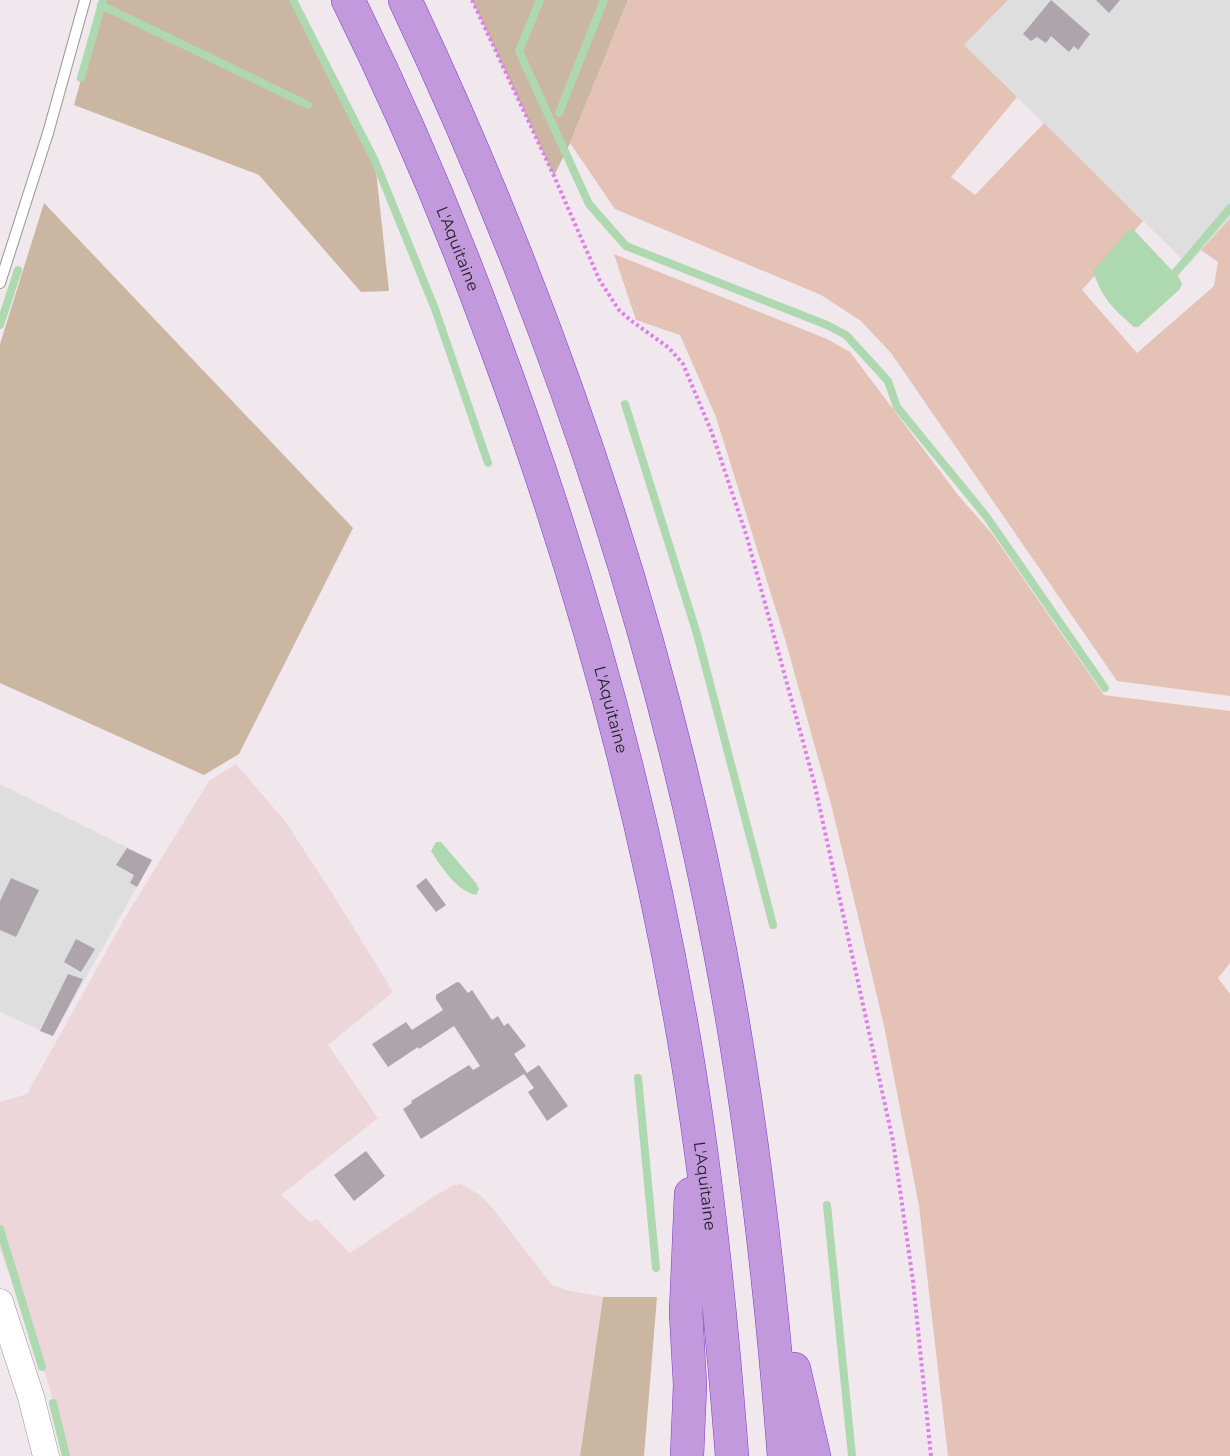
<svg xmlns="http://www.w3.org/2000/svg" width="1230" height="1456" font-family="Montserrat,sans-serif">
<style>
.residential{fill:#dededf}
.farmland{fill:#ecd6d9}
.grass{fill:#e4c2b5}
.forest{fill:#cbb6a2}
.water{fill:#aed8af}
.lines{fill:none;stroke-linecap:round;stroke-linejoin:round}
.stream{stroke:#aed8af;stroke-width:8}
.building{fill:#aea4ac}
.service-casing{stroke:#959595;stroke-width:12}
.tertiary-casing{stroke:#959595;stroke-width:27}
.motorway-casing{stroke:#7a3bc8;stroke-width:34}
.path{stroke:#df7feb;stroke-width:4;stroke-dasharray:3 3;stroke-linecap:butt}
.service{stroke:#fff;stroke-width:10}
.tertiary{stroke:#fff;stroke-width:26}
.motorway{stroke:#c399de;stroke-width:33}
.labels{text-anchor:middle;dominant-baseline:central;stroke-width:6;stroke-linejoin:round;paint-order:stroke}
.street-label{font-size:16px;fill:#212121;stroke:#fff}
</style>
<rect width="100%" height="100%" fill="#f0e8ed"/>
<path class="residential" d="M 1008,0 L 1230,0 L 1230,219 L 1188,265 L 964,45 Z
M 0,784 L 152,860 L 53,1036 L 0,1012 Z"/>
<path class="farmland" d="M 236,764 L 285,821 L 336,899 L 393,992 L 328,1045 L 378,1118 L 281,1195 L 310,1222 L 317,1219 L 350,1253 L 435,1196 L 453,1185 L 461,1184 L 480,1195 L 490,1205 L 552,1285 L 566,1290 L 603,1297 L 580,1456 L 66,1456 L 49,1385 L 0,1249 L 0,1102 L 27,1094 L 126,916 L 209,781 Z"/>
<path class="grass" d="M 628,0 L 1008,0 L 964,45 L 1017,97 L 951,177 L 975,195 L 1044,123 L 1143,221 L 1082,290 L 1137,353 L 1214,286 L 1218,262 L 1201,250 L 1230,219 L 1230,696 L 1117,681 L 891,353 L 861,321 L 821,295 L 615,209 L 570,143 Z
M 614,254 L 827,339 L 850,352 L 958,495 L 993,535 L 1104,695 L 1230,711 L 1230,963 L 1218,978 L 1230,994 L 1230,1456 L 948,1456 L 919,1206 L 884,1026 L 853,895 L 832,808 L 785,639 L 716,417 L 680,335 L 636,320 Z"/>
<path class="forest" d="M 103,0 L 293,0 L 375,161 L 389,291 L 361,292 L 259,175 L 74,105 Z
M 472,0 L 628,0 L 570,143 L 554,176 Z
M 44,203 L 353,528 L 239,754 L 204,775 L 0,683 L 0,344 Z
M 603,1297 L 657,1297 L 644,1456 L 580,1456 Z"/>
<path class="water" d="M 1133,229 L 1180,279 L 1182,284 L 1179,290 L 1138,327 L 1134,327 C 1112,307 1103,300 1093,271 L 1129,230 Z
M 436,842 L 441,842 L 476,883 L 479,889 L 476,895 C 456,891 441,866 431,851 Z"/>
<g class="lines">
<path class="stream" d="M 293,0 L 375,161 L 435,309 L 488,463
M 540,0 L 519,51 L 589,204 L 626,246 L 827,325 L 846,335 L 888,381 L 897,407 L 986,516 L 1105,688
M 101,5 L 308,105
M 81,78 L 103,0
M 559,113 L 604,0
M 1175,273 L 1230,208
M 0,325 L 18,270
M 625,404 L 697,634 L 773,925
M 638,1078 L 656,1268
M 827,1205 L 852,1456
M 0,1229 L 42,1367
M 53,1403 L 66,1456"/>
</g>
<path class="building" d="M 1051,0 L 1090,34 L 1078,50 L 1074,46 L 1069,52 L 1051,36 L 1046,43 L 1037,37 L 1031,41 L 1023,34 Z
M 1096,0 L 1120,0 L 1109,13 Z
M 127,848 L 152,860 L 137,887 L 130,883 L 134,875 L 116,865 Z
M 11,878 L 39,890 L 16,937 L 0,930 L 0,901 Z
M 426,878 L 446,905 L 436,912 L 416,886 Z
M 76,939 L 95,949 L 81,972 L 64,962 Z
M 68,974 L 83,979 L 53,1036 L 40,1031 Z
M 457,982 L 460,983 L 468,993 L 472,990 L 492,1020 L 498,1016 L 504,1026 L 508,1023 L 526,1046 L 514,1054 L 527,1073 L 539,1065 L 568,1106 L 547,1121 L 528,1092 L 534,1088 L 524,1074 L 421,1139 L 403,1109 L 412,1103 L 411,1101 L 469,1065 L 473,1070 L 480,1066 L 454,1026 L 419,1049 L 418,1047 L 388,1067 L 372,1044 L 406,1022 L 412,1030 L 443,1010 L 436,999 L 436,995 Z
M 366,1151 L 385,1176 L 354,1201 L 334,1175 Z"/>
<g class="lines">
<defs>
<path id="service" d="M 0,283 L 48,133 L 85,0"/>
<path id="tertiary" d="M 0,1302 L 31,1397 L 46,1456"/>
<g id="motorway">
<path id="s1" d="M 348,0 C 402,109 450,222 492,336 C 580,571 647,815 688,1063 C 709,1193 722,1324 732,1456"/>
<path d="M 405,0 C 548,303 657,621 720,951 C 752,1118 771,1286 784,1456"/>
<path d="M 794,1369 L 814,1456"/>
<path d="M 687,1456 L 690,1385 L 686,1313 L 691,1194"/>
</g>
</defs>
<use href="#service" class="service-casing"/>
<use href="#tertiary" class="tertiary-casing"/>
<use href="#motorway" class="motorway-casing"/>
<path class="path" d="M 472,0 L 554,176 L 600,281 L 619,310 L 630,320 L 669,348 L 683,364 L 712,433 L 746,534 L 814,782 L 893,1141 L 913,1281 L 931,1456"/>
<use href="#service" class="service"/>
<use href="#tertiary" class="tertiary"/>
<use href="#motorway" class="motorway"/>
</g>
<g class="labels">
<g class="street-label">
<text stroke="none"><textPath href="#s1" startOffset="272">L'Aquitaine</textPath></text>
<text stroke="none"><textPath href="#s1" startOffset="758">L'Aquitaine</textPath></text>
<text stroke="none"><textPath href="#s1" startOffset="1244">L'Aquitaine</textPath></text>
</g>
</g>
</svg>
